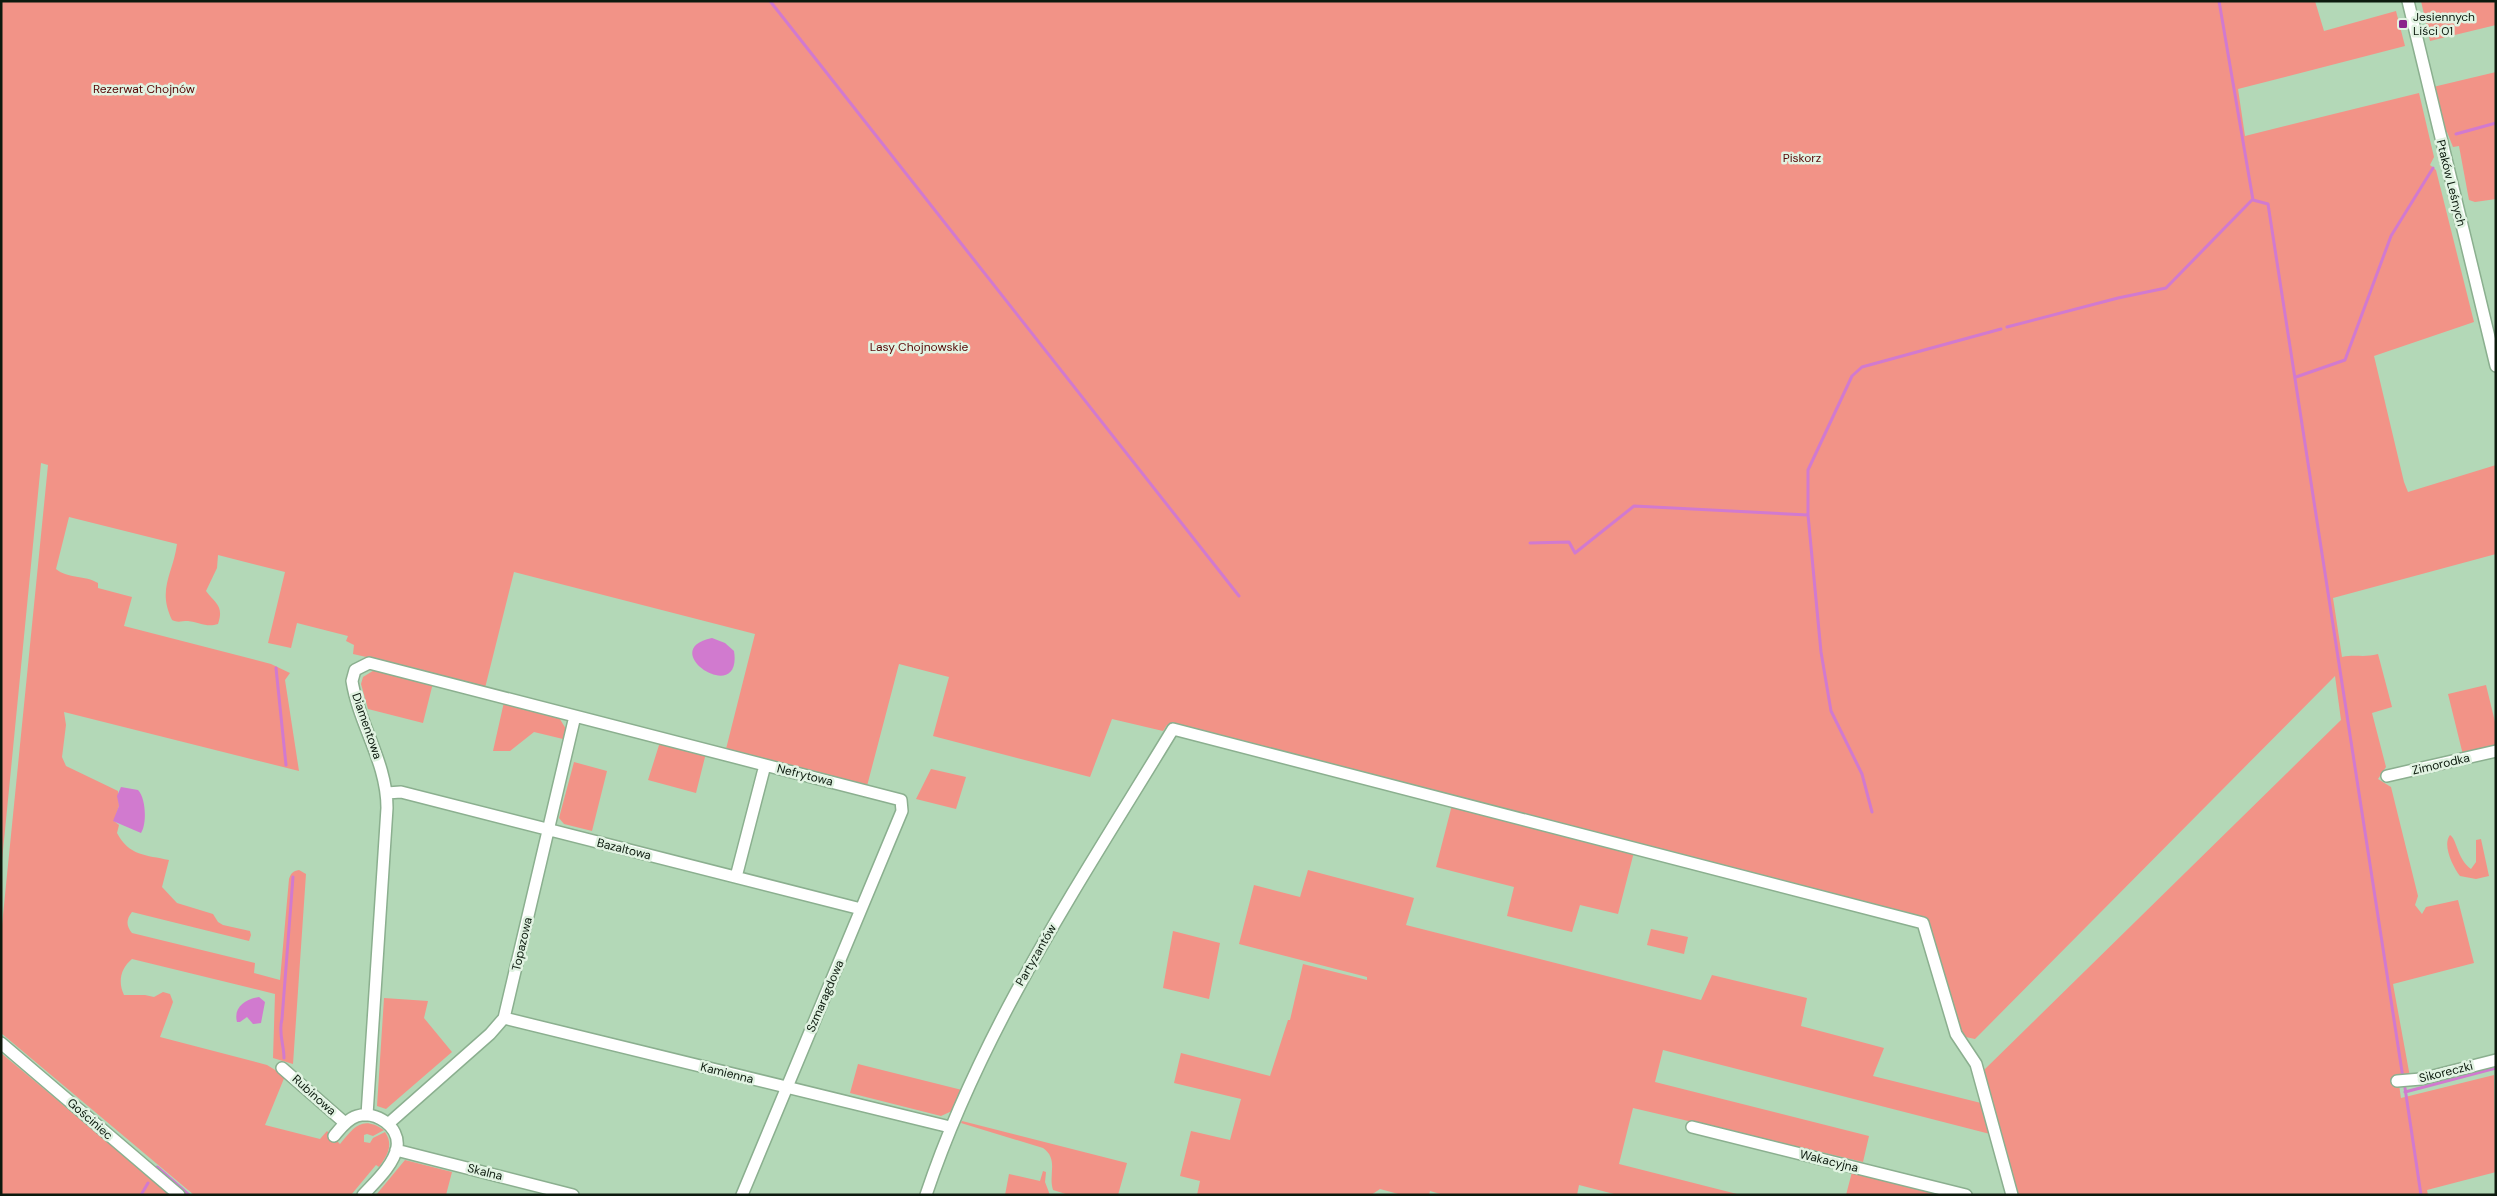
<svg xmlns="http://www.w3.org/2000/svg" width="2497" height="1196" font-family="'DM Sans',sans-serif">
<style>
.green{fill:#f29387}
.water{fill:#d17acf}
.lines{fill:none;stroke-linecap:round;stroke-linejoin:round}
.stream{stroke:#d17acf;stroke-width:3}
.minor-casing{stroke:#8baf8f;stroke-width:14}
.minor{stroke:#fff;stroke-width:11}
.poi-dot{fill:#8b248b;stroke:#e1f3e2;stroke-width:2}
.labels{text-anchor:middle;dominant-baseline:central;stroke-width:5;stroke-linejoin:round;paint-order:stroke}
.poi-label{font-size:12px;fill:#0c1a0e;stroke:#e1f3e2;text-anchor:start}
.park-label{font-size:12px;fill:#560807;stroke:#e1f3e2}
.street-label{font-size:12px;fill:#0c1a0e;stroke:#e1f3e2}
</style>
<rect width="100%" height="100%" fill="#b3d8b7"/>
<path class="green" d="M 1,1 L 2315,1 L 2324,31 L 2396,11 L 2405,46 L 2238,89 L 2245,136 L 2419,93 L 2434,157 L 2430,165 L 2436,170 L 2474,322 L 2374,356 L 2404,482 L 2408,492 L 2496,465 L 2496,554 L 2333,598 L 2342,657 C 2356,654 2363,658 2378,654 L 2392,707 L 2372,713 L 2386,767 L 2378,779 L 2391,787 L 2418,896 L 2415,905 L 2422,914 L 2426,907 L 2458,900 L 2474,963 L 2393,984 L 2410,1077 L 2398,1078 L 2401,1098 L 2494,1075 L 2496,1172 L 2427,1190 L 2428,1195 L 2018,1195 L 1984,1070 L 2341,720 L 2335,676 L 1975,1039 L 1961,1036 L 1926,918 L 1167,725 L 1163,731 L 1112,719 L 1090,777 L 933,736 L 949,677 L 899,664 L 867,786 L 726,749 L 755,634 L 514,572 L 485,688 L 415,668 L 353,654 L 354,645 L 346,641 L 348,636 L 297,623 L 291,648 L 268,643 L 285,572 L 218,555 L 217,568 L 206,591 C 216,604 224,606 218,624 C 207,628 199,622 188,621 C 181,621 178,623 172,620 C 157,589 173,574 177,544 L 69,517 L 56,569 C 68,579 85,575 98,583 L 98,588 L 132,597 L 124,626 L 271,664 L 290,673 L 285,680 L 299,771 L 64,712 L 66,725 L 62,757 L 66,766 L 118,791 L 119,806 L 114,821 L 119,825 L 117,833 C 129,856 146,855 169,860 L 162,887 L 177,903 L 213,914 L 218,922 L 223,925 L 250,931 L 251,935 L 249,941 L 132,912 C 126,919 126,926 132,933 L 255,963 L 254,973 L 280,980 L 289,879 C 291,873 293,871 299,870 L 306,874 L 293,1064 L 273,1058 L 275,994 L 132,959 C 120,969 118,982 124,995 L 145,995 L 154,997 L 163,992 L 170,994 L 173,1002 L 160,1037 L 267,1065 L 285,1076 L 265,1125 L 320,1139 L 327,1131 L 340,1144 C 354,1127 362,1115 384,1130 L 373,1136 L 367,1134 L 364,1135 L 364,1142 L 370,1143 L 373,1138 L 385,1132 C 394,1145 387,1156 379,1167 L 376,1165 L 351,1195 L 194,1195 L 1,1033 L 1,935 L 48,465 L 41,463 L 1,871 Z
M 2421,1 L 2496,1 L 2496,25 L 2430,41 Z
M 2496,72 L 2496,199 L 2475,202 L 2469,200 L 2459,146 L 2453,147 L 2447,132 L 2444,132 L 2433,87 Z
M 376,669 L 433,683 L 423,723 L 368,709 L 361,684 L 363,677 Z
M 2486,685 L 2496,726 L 2496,747 L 2463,755 L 2448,694 Z
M 504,702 L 558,716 L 566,729 L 563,739 L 534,732 L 510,751 L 493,751 Z
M 660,742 L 706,753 L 696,793 L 648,780 Z
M 574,762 L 607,771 L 592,831 L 564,824 L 559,818 Z
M 931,769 L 966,777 L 956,809 L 916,799 Z
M 1452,805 L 1634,852 L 1618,914 L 1580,905 L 1572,932 L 1507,916 L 1514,887 L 1436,867 Z
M 2450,835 C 2457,839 2457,859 2471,869 L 2476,862 L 2476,840 L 2481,839 L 2489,876 L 2476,879 L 2460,876 C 2453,867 2442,845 2450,835 Z
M 1308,870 L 1414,898 L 1406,925 L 1701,1000 L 1712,975 L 1807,998 L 1801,1026 L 1884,1048 L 1873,1076 L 1981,1103 L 1990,1134 L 1663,1050 L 1655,1082 L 1869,1136 L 1863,1162 L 1633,1108 L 1619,1164 L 1741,1195 L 1618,1195 L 1579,1185 L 1577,1195 L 1444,1195 L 1430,1191 L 1429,1195 L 1402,1195 L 1380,1189 L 1371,1195 L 1197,1195 L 1200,1181 L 1180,1176 L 1191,1131 L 1230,1140 L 1241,1099 L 1174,1083 L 1181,1053 L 1270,1076 L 1288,1020 L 1290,1020 L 1303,964 L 1367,980 L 1367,977 L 1239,944 L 1254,885 L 1300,897 Z
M 1651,929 L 1688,937 L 1684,954 L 1647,945 Z
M 1173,931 L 1220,943 L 1209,999 L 1163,988 Z
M 384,998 L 428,1001 L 424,1018 L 452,1052 L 386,1109 L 377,1106 Z
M 1,1053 L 171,1195 L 1,1195 Z
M 858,1064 L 962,1090 L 952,1111 L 941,1116 L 850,1093 Z
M 962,1121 L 1127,1163 L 1118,1195 L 1069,1195 L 1053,1190 C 1048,1175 1059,1159 1043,1148 L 961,1123 Z
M 405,1160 L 452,1172 L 446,1195 L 376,1195 Z
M 1043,1171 L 1046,1172 L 1045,1182 L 1050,1195 L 1005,1195 L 1009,1174 L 1040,1181 Z
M 1852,1172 L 1938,1194 L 1937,1195 L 1846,1195 Z"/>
<path class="water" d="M 712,638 L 725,643 L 734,651 C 743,708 654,650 712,638 Z
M 121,787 L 138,790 C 146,798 147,824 141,833 L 113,821 L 119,806 L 117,796 Z
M 259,997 L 265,1002 L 261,1023 L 253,1024 L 247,1017 L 240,1022 L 237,1022 C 233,1007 246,999 259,997 Z"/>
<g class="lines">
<path class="stream" d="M 770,1 L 1239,596
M 2219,1 L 2253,200 L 2268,204 L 2403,1078
M 2456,134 L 2496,123
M 2007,327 L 2118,298 L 2166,288 L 2252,200
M 2296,377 L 2345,360 L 2391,236 L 2433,168
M 1530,543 L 1569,542 L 1575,553 L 1634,506 L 1808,515
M 276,668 L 286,765
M 1872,812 L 1862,774 L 1831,711 L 1821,652 L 1808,515 L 1808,470 L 1852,376 L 1862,367 L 2001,329
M 284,1058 C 284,1044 278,1033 282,1019 L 293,877
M 2405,1088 L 2421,1195
M 2405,1092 L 2496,1068
M 157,1167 L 189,1195
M 141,1195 L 148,1183"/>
<defs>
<path id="minor" d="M 2408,1 L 2496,366
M 2387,776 L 2496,751
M 387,793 L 401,792 L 861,909
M 736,877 L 765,765
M 504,1018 L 950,1127
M 1,1043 L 179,1195
M 282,1068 L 345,1123
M 2397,1081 L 2421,1079 L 2496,1060
M 367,1115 L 387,808 C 387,762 359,725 352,681 L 355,670 L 369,663 L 901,800 L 902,811 L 742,1195
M 388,1124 L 490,1034 L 504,1018 L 575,716
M 1692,1127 L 1966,1195
M 334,1136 C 340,1129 347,1119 357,1116 C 376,1110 400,1127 397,1147 C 394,1165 375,1182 363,1195
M 396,1150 L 573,1195
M 926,1195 C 982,1027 1082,879 1173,729 L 1923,923 L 1956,1034 L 1976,1064 L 2012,1195"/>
</defs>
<use href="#minor" class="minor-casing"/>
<use href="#minor" class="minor"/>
</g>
<rect class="poi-dot" x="2398" y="19" width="10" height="10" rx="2.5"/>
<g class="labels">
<g class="poi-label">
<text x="2413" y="17">Jesiennych<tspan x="2413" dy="14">Liści 01</tspan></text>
</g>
<g class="park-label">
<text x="144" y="89">Rezerwat Chojnów</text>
<text x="1802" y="158">Piskorz</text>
<text x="919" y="347">Lasy Chojnowskie</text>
</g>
<g class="street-label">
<text transform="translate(2451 183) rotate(76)">Ptaków Leśnych</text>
<text transform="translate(367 726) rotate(71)">Diamentowa</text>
<text transform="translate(2441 764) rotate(-13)">Zimorodka</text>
<text transform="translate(805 775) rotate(14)">Nefrytowa</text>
<text transform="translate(624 849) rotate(14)">Bazaltowa</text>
<text transform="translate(522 944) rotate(-77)">Topazowa</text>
<text transform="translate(1036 955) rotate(-60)">Partyzantów</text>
<text transform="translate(825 996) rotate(-67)">Szmaragdowa</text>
<text transform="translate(2446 1072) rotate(-14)">Sikoreczki</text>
<text transform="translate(727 1073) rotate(14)">Kamienna</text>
<text transform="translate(314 1095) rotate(42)">Rubinowa</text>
<text transform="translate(90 1119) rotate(41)">Gościniec</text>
<text transform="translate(1829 1161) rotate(14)">Wakacyjna</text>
<text transform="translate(485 1172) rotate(14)">Skalna</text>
</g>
</g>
<rect width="2497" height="1196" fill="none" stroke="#0c1a0e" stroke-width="5"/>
</svg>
